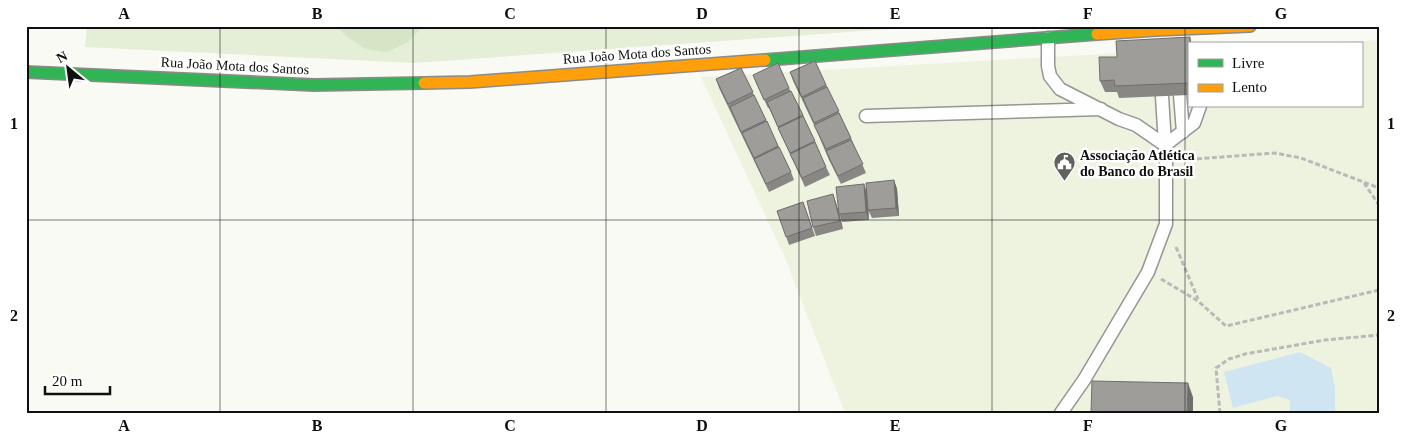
<svg xmlns="http://www.w3.org/2000/svg" width="1405" height="439" font-family="'Times New Roman',serif">
<style>
.green{fill:#e5eed7}
.forest{fill:#d6e5c6}
.pitch{fill:#eef3e0}
.water{fill:#cfe6f2}
.lines{fill:none;stroke-linecap:round;stroke-linejoin:round}
.lane-casing{stroke:#959593;stroke-width:15}
.fast-casing{stroke:#8b8b89;stroke-width:14}
.slow-casing{stroke:#8b8b89;stroke-width:14}
.path{stroke:#b9b9b8;stroke-width:3;stroke-dasharray:5 2.5;stroke-linecap:butt}
.lane{stroke:#fefefe;stroke-width:12}
.fast{stroke:#30b455;stroke-width:11}
.slow{stroke:#ff9f0a;stroke-width:11}
.wall{fill:#888784}
.shaded-wall{fill:#6f6e6c}
.building{fill:#9e9d9a;stroke:#6f6e6c}
.grid{fill:none;stroke:#0f0f0f;stroke-width:1;stroke-opacity:0.55}
.labels{text-anchor:middle;dominant-baseline:central;stroke-width:5;stroke-linejoin:round;paint-order:stroke}
.street-label{font-size:14px;fill:#0f0f0f;stroke:#fff}
.poi-label{font-size:14px;font-weight:bold;fill:#0f0f0f;stroke:#fff;text-anchor:start}
.neatline{fill:none;stroke:#0f0f0f;stroke-width:2}
.grid-label{font-size:16px;text-anchor:middle;font-weight:bold;fill:#0f0f0f}
</style>
<rect width="100%" height="100%" fill="#fafaf5"/>
<path class="green" d="M 87,26 L 932,26 L 414,63 L 85,47 Z"/>
<path class="forest" d="M 337,26 L 423,26 L 408,42 L 387,52 L 366,49 L 347,37 Z"/>
<path class="pitch" d="M 1379,40 L 1379,413 L 845,413 L 785,258 L 701,77 L 1189,49 L 1189,106 L 1361,106 L 1361,44 L 1302,44 Z"/>
<path class="water" d="M 1300,352 L 1331,368 L 1335,387 L 1335,413 L 1290,413 L 1290,400 L 1277,396 L 1233,408 L 1224,372 Z"/>
<g class="lines">
<defs>
<path id="lane" d="M 1048,38 L 1048,66 L 1050,76 L 1060,89 L 1119,119 L 1136,125 L 1165,145
M 1180,95 L 1183,132
M 866,116 L 1101,109
M 1165,145 L 1194,123 L 1200,106
M 1061,413 L 1084,380 L 1148,272 L 1166,224 L 1166,161 L 1162,96"/>
<path id="fast" d="M 765,60 L 1097,34
M 26,72 L 314,85 L 424,83"/>
<path id="slow" d="M 1097,34 L 1156,30 L 1250,26
M 424,83 L 470,82 L 765,60"/>
</defs>
<use href="#lane" class="lane-casing"/>
<use href="#fast" class="fast-casing"/>
<use href="#slow" class="slow-casing"/>
<path class="path" d="M 1182,160 L 1275,153 L 1301,158 L 1379,188
M 1364,183 L 1379,205
M 1176,247 L 1198,299
M 1161,279 L 1198,301 L 1226,326 L 1379,290
M 1220,413 L 1216,368 L 1229,359 L 1245,354 L 1325,340 L 1379,335"/>
<use href="#lane" class="lane"/>
<use href="#fast" class="fast"/>
<use href="#slow" class="slow"/>
</g>
<path class="wall" d="M 1190,37 L 1192,44 L 1189,44 L 1189,95 L 1119,98 L 1117,92 L 1105,92 L 1100,81 L 1117,57 Z
M 815,61 L 851,138 L 866,173 L 841,184 L 829,160 L 815,127 L 793,81 L 790,72 Z
M 741,68 L 791,172 L 794,180 L 769,192 L 719,88 L 716,79 Z
M 753,75 L 789,88 L 803,115 L 826,167 L 830,175 L 805,187 L 769,108 L 768,108 L 756,83 Z
M 894,180 L 897,189 L 899,216 L 872,218 L 868,210 Z
M 864,184 L 867,193 L 869,220 L 842,222 L 840,216 L 843,229 L 816,236 L 813,227 L 833,194 L 839,212 Z
M 803,202 L 815,236 L 789,245 L 777,211 Z"/>
<path class="shaded-wall" d="M 894,180 L 897,189 L 899,216 L 896,208 Z
M 864,184 L 867,193 L 869,220 L 866,212 Z
M 833,194 L 836,203 L 843,229 L 840,221 Z
M 1188,383 L 1193,397 L 1193,413 L 1187,413 Z"/>
<path class="building" d="M 1190,37 L 1190,44 L 1189,44 L 1189,83 L 1115,86 L 1114,80 L 1100,81 L 1099,57 L 1117,57 L 1116,41 Z
M 815,61 L 826,85 L 802,97 L 790,72 Z
M 778,63 L 789,88 L 764,100 L 753,75 Z
M 741,68 L 753,92 L 728,104 L 716,79 Z
M 827,87 L 839,111 L 814,123 L 803,98 Z
M 791,91 L 803,115 L 778,127 L 767,102 Z
M 754,95 L 766,120 L 741,132 L 730,107 Z
M 839,113 L 851,138 L 826,149 L 814,125 Z
M 803,116 L 815,141 L 790,153 L 778,128 Z
M 767,121 L 778,146 L 754,158 L 742,133 Z
M 851,140 L 863,164 L 838,176 L 826,151 Z
M 815,142 L 826,167 L 802,178 L 790,154 Z
M 779,147 L 791,172 L 766,184 L 754,159 Z
M 894,180 L 896,208 L 868,210 L 866,183 Z
M 864,184 L 866,212 L 839,214 L 836,187 Z
M 833,194 L 840,221 L 813,227 L 807,201 Z
M 803,202 L 812,228 L 786,237 L 777,211 Z
M 1092,381 L 1188,383 L 1187,413 L 1091,413 Z"/>
<path class="grid" d="M 220,26 L 220,413M 413,26 L 413,413M 606,26 L 606,413M 799,26 L 799,413M 992,26 L 992,413M 1185,26 L 1185,413M 26,220 L 1379,220"/>
<defs>
<symbol id="civic-pin" viewBox="-11 -11 22 30"><path d="M0 17L-7.5 6A9.5 9.5 0 1 1 7.5 6Z" fill="#616160" stroke="#fff"/><path d="M-.6-6.5H3V-4.5H.6V-3L4-1V1h2V6H-6V1h2V-1L-.6-3ZM-1.2 2.5V6h2.4V2.5Z" fill="#fff"/></symbol>
</defs>
<g fill-rule="evenodd">
<use href="#civic-pin" x="1052" y="150" width="25" height="34"/>
</g>
<g class="labels">
<g class="street-label">
<text transform="translate(637 54) rotate(-4)">Rua João Mota dos Santos</text>
<text transform="translate(235 66) rotate(3)">Rua João Mota dos Santos</text>
</g>
<g class="poi-label">
<text x="1080" y="155">Associação Atlética<tspan x="1080" dy="16">do Banco do Brasil</tspan></text>
</g>
</g>
<rect width="1405" height="439" fill="none" stroke="#ffffff" stroke-width="55"/>
<rect x="1188" y="42" width="175" height="65" fill="#ffffff" stroke="#9f9f9f"/>
<rect x="1198" y="59" width="25" height="8" fill="#30b455" stroke="#9f9f9f"/>
<text x="1232" y="68" font-size="15" fill="#0f0f0f">Livre</text>
<rect x="1198" y="84" width="25" height="8" fill="#ff9f0a" stroke="#9f9f9f"/>
<text x="1232" y="92" font-size="15" fill="#0f0f0f">Lento</text>
<g transform="translate(68 68) rotate(331)" stroke="#ffffff" stroke-width="4" paint-order="stroke">
<path d="M0-4L9 19L0 12L-9 19Z" fill="#0f0f0f"/>
<text y="-8" font-size="14" font-weight="bold" text-anchor="middle" fill="#0f0f0f">N</text>
</g>
<path d="M45 386v8h65v-8" fill="none" stroke="#0f0f0f" stroke-width="2.5"/>
<text x="52" y="386" font-size="15" fill="#0f0f0f" stroke="#ffffff" stroke-width="4" paint-order="stroke">20 m</text>
<rect x="28" y="28" width="1350" height="384" class="neatline"/>
<g class="grid-label">
<text x="124" y="19">A</text>
<text x="317" y="19">B</text>
<text x="510" y="19">C</text>
<text x="702" y="19">D</text>
<text x="895" y="19">E</text>
<text x="1088" y="19">F</text>
<text x="1281" y="19">G</text>
<text x="14" y="129">1</text>
<text x="1391" y="129">1</text>
<text x="14" y="321">2</text>
<text x="1391" y="321">2</text>
<text x="124" y="431">A</text>
<text x="317" y="431">B</text>
<text x="510" y="431">C</text>
<text x="702" y="431">D</text>
<text x="895" y="431">E</text>
<text x="1088" y="431">F</text>
<text x="1281" y="431">G</text>
</g>
</svg>
